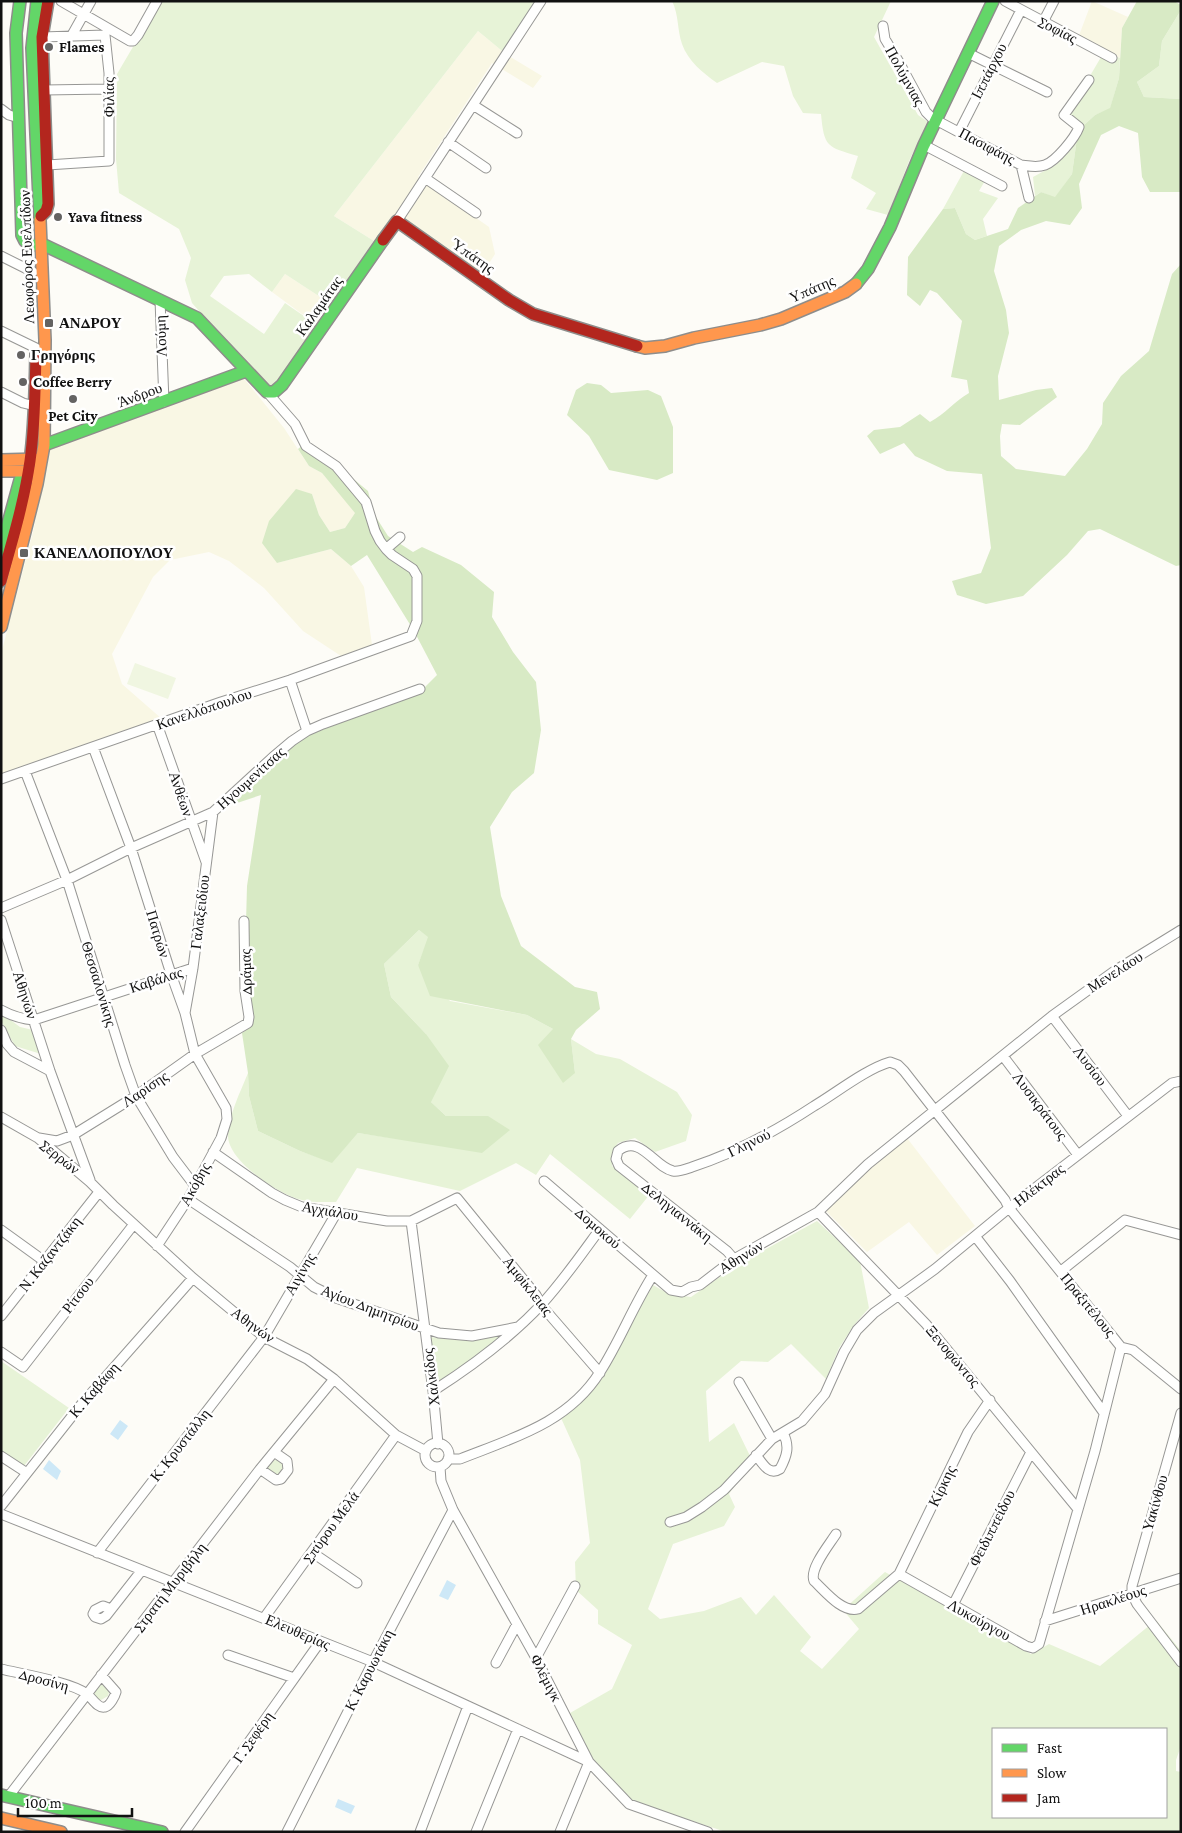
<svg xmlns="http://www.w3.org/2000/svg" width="1182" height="1833" font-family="'Crimson Pro',serif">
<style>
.farmland{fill:#f9f7e4}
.green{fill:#e7f3d7;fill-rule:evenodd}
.forest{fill:#d8eac5}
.pitch{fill:#f0f6e1}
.water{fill:#cde8f7}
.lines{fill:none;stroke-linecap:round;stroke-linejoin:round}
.street-casing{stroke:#979795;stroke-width:11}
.fast-casing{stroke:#8e8d8b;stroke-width:14}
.slow-casing{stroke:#8e8d8b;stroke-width:14}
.jam-casing{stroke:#8e8d8b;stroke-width:14}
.street{stroke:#fffffe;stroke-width:9}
.fast{stroke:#63d668;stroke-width:11}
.slow{stroke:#ff974d;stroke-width:11}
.jam{stroke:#b3261e;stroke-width:11}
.poi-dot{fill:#646362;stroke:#fff;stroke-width:2}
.labels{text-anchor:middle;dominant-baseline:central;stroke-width:5;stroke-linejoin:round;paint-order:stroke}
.street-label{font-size:15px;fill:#111;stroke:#fff}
.poi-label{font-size:15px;font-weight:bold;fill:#111;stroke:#fff;text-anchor:start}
</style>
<rect width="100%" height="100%" fill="#fdfcf7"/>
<path class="farmland" d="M 1092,1 L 1128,17 L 1122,28 L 1120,58 L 1078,38 Z
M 478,31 L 507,55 L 542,76 L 533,88 L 492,63 L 418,177 L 489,227 L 495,254 L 478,281 L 389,220 L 374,241 L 334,216 Z
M 285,274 L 331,304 L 317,325 L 272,292 Z
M 242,376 L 284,428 L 309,466 L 322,473 L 356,512 L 345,528 L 330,532 L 319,515 L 312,494 L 277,563 L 331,549 L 351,566 L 364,587 L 372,645 L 341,656 L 303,631 L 264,588 L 229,561 L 209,552 L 170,560 L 153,577 L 112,654 L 122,684 L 162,719 L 1,774 L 1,654 L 33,532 L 49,450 Z
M 907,1138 L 975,1226 L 937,1255 L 909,1222 L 867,1252 L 826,1211 L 871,1167 Z"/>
<path class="green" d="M 160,1 L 537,1 L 507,55 L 478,31 L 334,216 L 374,241 L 331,304 L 285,274 L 272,292 L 249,274 L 224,276 L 210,296 L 264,334 L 285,303 L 317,325 L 277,384 L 272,386 L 266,384 L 253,372 L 192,303 L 185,280 L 191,258 L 179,229 L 119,193 L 116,159 L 117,74 Z
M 672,1 L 891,1 L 874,37 L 918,115 L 928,122 L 910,159 L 888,215 L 866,209 L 876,193 L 851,178 L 858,156 C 827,147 824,147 821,114 L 803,113 L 793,96 L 784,66 L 762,62 L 717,83 C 703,73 688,61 682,44 C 677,30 679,15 672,1 Z
M 1181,10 L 1181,99 L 1144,97 L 1137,82 L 1159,66 L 1162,41 Z
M 1104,52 L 1120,58 L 1119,78 L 1110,109 L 1095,115 L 1083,126 L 1067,115 Z
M 1077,138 L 1072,174 L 1055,198 L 1041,192 L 1035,196 L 1033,177 L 1057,164 Z
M 965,169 L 986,179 L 979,191 L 998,198 L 983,219 L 987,236 L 975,240 L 966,234 L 955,208 L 943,209 Z
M 419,930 L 429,937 L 418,965 L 450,1001 L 527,1015 L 553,1029 L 575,1073 L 571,1039 L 596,1054 L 620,1059 L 677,1092 L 692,1115 L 686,1141 L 655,1152 L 635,1138 L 618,1143 L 612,1153 L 612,1166 L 650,1194 L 630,1219 L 550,1154 L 536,1175 L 516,1163 L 460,1191 L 357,1168 L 336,1202 C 323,1202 310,1203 298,1199 C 277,1193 227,1160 228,1135 C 229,1114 240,1093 248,1073 L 249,1096 L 258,1131 L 300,1151 L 332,1162 L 358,1133 L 406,1140 L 488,1116 L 446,1116 L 431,1102 L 426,1034 L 391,997 L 384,964 Z
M 1,1013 L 20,1027 L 33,1030 L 41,1054 L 15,1046 L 1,1021 Z
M 817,1221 L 860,1261 L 869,1308 L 854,1325 L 839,1348 L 826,1379 L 791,1344 L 768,1362 L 741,1361 L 706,1391 L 709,1442 L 734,1423 L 752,1460 L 729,1494 L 735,1507 L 724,1526 L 673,1544 L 648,1609 L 660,1619 L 704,1611 L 741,1597 L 756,1615 L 774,1595 L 811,1637 L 800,1651 L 822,1669 L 859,1629 L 843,1610 L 885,1572 L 1031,1654 L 1049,1644 L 1100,1666 L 1156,1620 L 1181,1651 L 1181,1746 L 1176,1760 L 1176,1771 L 1181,1772 L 1181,1832 L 726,1832 L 629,1800 L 593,1759 L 570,1713 L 612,1689 L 632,1645 L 598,1624 L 598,1610 L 576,1590 L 575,1562 L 590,1543 L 580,1460 L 561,1418 L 589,1394 L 607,1371 L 623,1338 L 653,1285 L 669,1294 L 691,1297 L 737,1265 ZM 993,1729 L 1166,1729 L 1166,1817 L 993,1817 Z
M 504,1334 L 461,1368 L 436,1383 L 430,1337 L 472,1341 Z
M 1,1361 L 69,1408 L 24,1466 L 1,1451 Z
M268 1468a8 8 0 1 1 16 0a8 8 0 1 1-16 0Z
M 101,1683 L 107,1684 L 110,1689 L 108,1696 L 101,1700 L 96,1698 L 93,1692 Z"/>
<path class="forest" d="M 1137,1 L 1174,1 L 1181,5 L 1181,10 L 1162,41 L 1159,66 L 1137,82 L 1144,97 L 1181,99 L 1181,192 L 1150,192 L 1142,177 L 1138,133 L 1119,126 L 1101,135 L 1079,184 L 1082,208 L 1070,225 L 1046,221 L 1021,230 L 999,246 L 994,271 L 1006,310 L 1009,333 L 998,376 L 999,400 L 1036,390 L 1052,388 L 1057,397 L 1020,425 L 1002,424 L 1000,436 L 1001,456 L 1016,469 L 1065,476 L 1087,449 L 1102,424 L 1103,403 L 1121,376 L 1149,351 L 1172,274 L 1181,264 L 1181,565 L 1176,566 L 1100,529 L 1088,531 L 1067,555 L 1023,596 L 986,604 L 957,595 L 952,581 L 981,573 L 991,548 L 982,474 L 947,471 L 915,456 L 904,443 L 880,454 L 867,436 L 874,430 L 900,427 L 920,414 L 930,422 C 945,414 955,401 969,393 L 967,380 L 951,377 L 962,321 L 937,293 L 930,290 L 920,306 L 907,295 L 908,257 L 943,209 L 955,208 L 966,234 L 975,240 L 1008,229 L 1018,208 L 1041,192 L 1055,197 L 1072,174 L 1077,138 L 1083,126 L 1095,115 L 1110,108 L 1119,78 L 1122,28 Z
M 587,383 L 601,385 L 611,393 L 648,390 L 661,396 L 673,427 L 673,473 L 657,480 L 609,470 L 589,436 L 567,415 L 576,390 Z
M 303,445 L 316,448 L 368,491 L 374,514 L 388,536 L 413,552 L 422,547 L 461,565 L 494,592 L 492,617 L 513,652 L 536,682 L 541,730 L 534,773 L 512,792 L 490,827 L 501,896 L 521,946 L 575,987 L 597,992 L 600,1009 L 576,1030 L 571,1039 L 575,1073 L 563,1083 L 538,1045 L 553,1029 L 527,1015 L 430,996 L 418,965 L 428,937 L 419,930 L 384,964 L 391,997 L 426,1034 L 449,1066 L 431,1102 L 446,1116 L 488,1116 L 510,1130 L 482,1153 L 358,1133 L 332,1163 L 300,1151 L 258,1131 L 249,1096 L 248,1073 L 242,1033 L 249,1028 L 254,1018 L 245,959 L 247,886 L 261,795 L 222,808 L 301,738 L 420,692 L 437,675 L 414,631 L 367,555 L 351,566 L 331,549 L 277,563 L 262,543 L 269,521 L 296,489 L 312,494 L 319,515 L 330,532 L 345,528 L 355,513 L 322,473 L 309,466 L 298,449 Z"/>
<path class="pitch" d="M 135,663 L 176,678 L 168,699 L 127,684 Z"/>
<path class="water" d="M 120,1420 L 128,1426 L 118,1440 L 110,1434 Z
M 49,1460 L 61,1471 L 57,1480 L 43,1469 Z
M 447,1580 L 456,1585 L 448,1600 L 439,1596 Z
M 338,1799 L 355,1806 L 351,1814 L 335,1807 Z"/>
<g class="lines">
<defs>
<path id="street" d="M 61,1 L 130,41 L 133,41 L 138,35 L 157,1
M 1005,1 L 1112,58
M 1043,22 L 1054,1
M 883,26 L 885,39 L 899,62 L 926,112 L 932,118 L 1021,165 C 1029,166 1037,168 1045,165 C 1056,161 1075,138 1079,127 L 1064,115 L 1089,80
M 72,35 L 91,1
M 42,37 L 105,35 L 109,73 L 109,161 L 47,165
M 968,53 L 1047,92
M 44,90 L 108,89
M 473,105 L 517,133
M 1,109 L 9,115 L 19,118
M 959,132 L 1021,10
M 448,142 L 486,168
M 924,145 L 1002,186
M 1021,165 L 1029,198
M 425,178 L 476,213
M 397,221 L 541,1
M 1,256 L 33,272
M 160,300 L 164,402
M 1,331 L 36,348
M 1,392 L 23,403 L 35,406
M 267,392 L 295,424 L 306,446 L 336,466 L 366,502 L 375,531 L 380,541 L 386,549
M 290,680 L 307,731
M 157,724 L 206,862
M 93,747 L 131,848 L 171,974 L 185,1013 L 195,1054 L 226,1108 L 227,1119 L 221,1138 L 188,1199 L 157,1246
M 25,771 L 67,880 L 125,1065 L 136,1096 L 173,1157 L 195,1186
M 1,779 L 221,702 L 290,680 L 411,636 L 417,621 L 417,576 L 413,569 L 392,555 L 386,549 L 400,537
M 1,908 L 67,880 L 131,848 L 213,812 L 273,757 L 292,741 L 307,731 L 323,724 L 420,689
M 1,920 L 50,1071 L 90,1180
M 1,1010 C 12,1016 21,1019 34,1020 L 193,968
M 185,1013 L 193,968 L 213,812
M 1052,1016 L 1128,1116
M 1,1030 L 7,1044 L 14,1052 L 50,1071
M 1003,1056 L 1078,1155
M 1,1117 L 38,1138 L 90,1182 L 113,1205 L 193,1278 L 264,1337 L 307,1359 L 334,1379 L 396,1435 L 426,1451
M 39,1138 L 57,1141 L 73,1135 L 136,1096 L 195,1054 L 248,1023 L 249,1017 L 245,991 L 244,921
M 213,1152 L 272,1193 L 285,1200 L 302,1207 L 387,1221 L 411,1221 L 457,1198 L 536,1295 L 541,1305 L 600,1373
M 544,1181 L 671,1290 L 682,1292 L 691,1287 L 700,1285 L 734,1259 L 818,1212 L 868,1164 L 1052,1016 L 1116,970 L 1181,930
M 188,1199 L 290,1267 L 314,1287 L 336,1298 L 439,1333 L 472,1336 L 518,1327
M 818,1212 L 926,1324 L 1077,1508
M 411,1221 L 433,1391 L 438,1444
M 1,1230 L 44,1261
M 975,1236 L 1010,1281 L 1104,1413
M 734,1259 L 727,1251 L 619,1166 L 616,1159 L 618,1151 C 640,1133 654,1167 673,1171 C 679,1172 686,1169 692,1167 C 735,1153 776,1131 814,1106 C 836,1093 866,1069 890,1062 L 898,1065 L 904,1071 L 1005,1200 L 1009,1208 L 1121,1347 L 1095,1451 L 1039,1644 L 1033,1648 L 1026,1646 L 899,1574
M 1061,1271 L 1125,1220 L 1181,1235
M 1,1316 L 99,1192
M 1121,1347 L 1133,1350 L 1181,1389
M 1,1352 L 23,1367 L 134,1224
M 739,1382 L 772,1439
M 433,1391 C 472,1366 509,1339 541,1305 C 563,1281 581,1255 600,1229
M 1181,1413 L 1132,1586 L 1132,1594 L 1137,1604 L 1181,1662
M425 1455a12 12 0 1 1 24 0a12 12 0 1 1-24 0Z
M 756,1455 C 763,1464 769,1476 780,1469 C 787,1456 790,1446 783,1433
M 1,1456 L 27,1473
M 448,1459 L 460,1459 C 513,1438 568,1423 600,1372 C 620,1341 633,1306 653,1275
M 440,1467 L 441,1481 L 453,1510 L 536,1658 L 589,1762 L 629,1804 L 708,1832
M 260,1469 L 276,1480 L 281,1479 L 288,1470 L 287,1461 L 274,1452
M 1,1506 L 80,1406 L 193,1278
M 1,1514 L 373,1662 L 589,1762
M 670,1522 L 686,1517 L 702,1507 L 724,1490 L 772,1439 L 802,1421 L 825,1394 L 844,1352 L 857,1330 L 874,1313 L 935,1269 L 1009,1208 L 1172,1083 L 1181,1081
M 836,1534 C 829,1545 809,1569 814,1581 C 825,1591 842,1613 858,1609 L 899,1574 L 968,1432 L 990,1400
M 97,1553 L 264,1337 L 337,1212
M 313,1553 L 357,1583
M 953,1605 L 1031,1452
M 111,1609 L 103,1606 L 95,1610 L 93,1614 L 95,1617 L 101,1619 L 106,1616 L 142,1570
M 264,1618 L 396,1435
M 1045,1621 L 1181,1578
M 228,1655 L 294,1678
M 536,1658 L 575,1586
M 496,1663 L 517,1624
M 1,1669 C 22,1674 71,1682 87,1694 C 92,1698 98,1709 105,1707 C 110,1706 115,1696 116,1692 L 101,1675
M 8,1797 L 260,1469 L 334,1379
M 185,1832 L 320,1642
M 287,1832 L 373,1662 L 453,1510
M 420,1832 L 468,1706
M 476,1832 L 518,1729
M 560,1832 L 589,1762"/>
<path id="fast" d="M 20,1 L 16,33 L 22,235 L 25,241 L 33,245
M 37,1 L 32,48 L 40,220
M 42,244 L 197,318 L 267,392 L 274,392 L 282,385 L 383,240
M 856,284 L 868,269 L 890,227 L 924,145 L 993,1
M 44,445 L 246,371
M 1,549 L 20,480 L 28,471
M 1,1795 L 162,1832"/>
<path id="slow" d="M 637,346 L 645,348 L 665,346 L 694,338 L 760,325 L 781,319 L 845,292 L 856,284
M 1,460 L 39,459
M 1,471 L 31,471
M 1,627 L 37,484 L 44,445 L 45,340 L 40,220
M 1,1818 L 61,1832"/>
<path id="jam" d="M 41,216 L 46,211 L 48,204 L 42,37 L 48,1
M 383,240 L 397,221 L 509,300 L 533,314 L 637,346
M 1,581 C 12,542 24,502 30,461 C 35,426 35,390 36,354"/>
</defs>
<use href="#street" class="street-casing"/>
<use href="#fast" class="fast-casing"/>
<use href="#slow" class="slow-casing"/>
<use href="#jam" class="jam-casing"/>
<use href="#street" class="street"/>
<use href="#fast" class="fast"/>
<use href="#slow" class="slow"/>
<use href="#jam" class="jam"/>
</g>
<g class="poi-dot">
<circle cx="49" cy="47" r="5"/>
<circle cx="58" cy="217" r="5"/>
<rect x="44" y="318" width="10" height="10" rx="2.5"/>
<circle cx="21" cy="355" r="5"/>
<circle cx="23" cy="382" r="5"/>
<circle cx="73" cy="399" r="5"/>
<rect x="19" y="548" width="10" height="10" rx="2.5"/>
</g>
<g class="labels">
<g class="street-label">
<text transform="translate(1058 30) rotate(28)">Σοφίας</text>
<text transform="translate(989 71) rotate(-63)">Ιππάρχου</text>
<text transform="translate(905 76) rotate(61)">Πολύμνιας</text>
<text transform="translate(109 97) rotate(-91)">Φιλίας</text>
<text transform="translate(987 146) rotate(28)">Πασιφάης</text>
<text transform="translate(473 256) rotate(35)">Ύπάτης</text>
<text transform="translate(27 257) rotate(-92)">Λεωφόρος Ευελπίδων</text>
<text transform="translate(812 289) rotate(-23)">Υπάτης</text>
<text transform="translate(319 306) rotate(-55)">Καλαμάτας</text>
<text transform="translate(161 336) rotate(-92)">Λούμη</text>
<text transform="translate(140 395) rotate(-20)">Άνδρου</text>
<text transform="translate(204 709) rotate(-19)">Κανελλόπουλου</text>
<text transform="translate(251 778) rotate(-42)">Ηγουμενίτσας</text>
<text transform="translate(181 794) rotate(71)">Ανθέων</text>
<text transform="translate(200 912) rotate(-83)">Γαλαξειδίου</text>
<text transform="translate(158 934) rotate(73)">Πατρών</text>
<text transform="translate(246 972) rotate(-92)">Δράμας</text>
<text transform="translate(1115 972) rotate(-33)">Μενελάου</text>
<text transform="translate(156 980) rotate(-18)">Καβάλας</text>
<text transform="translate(99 984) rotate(73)">Θεσσαλονίκης</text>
<text transform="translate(25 995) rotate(72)">Αθηνών</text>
<text transform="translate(1090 1066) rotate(53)">Λυσίου</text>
<text transform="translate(145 1089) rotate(-34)">Λαρίσης</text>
<text transform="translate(1040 1106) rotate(53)">Λυσικράτους</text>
<text transform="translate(749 1143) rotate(-26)">Γληνού</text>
<text transform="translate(60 1157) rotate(39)">Σερρών</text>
<text transform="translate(195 1184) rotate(-61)">Ακόβης</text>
<text transform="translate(1039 1185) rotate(-38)">Ηλέκτρας</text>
<text transform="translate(330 1211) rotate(10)">Αγχιάλου</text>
<text transform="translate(677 1212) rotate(39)">Δεληγιαννάκη</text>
<text transform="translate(598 1228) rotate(41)">Δομοκού</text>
<text transform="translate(50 1254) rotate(-52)">Ν. Καζαντζάκη</text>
<text transform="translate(741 1257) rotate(-32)">Αθηνών</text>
<text transform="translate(300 1274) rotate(-60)">Αιγίνης</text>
<text transform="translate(528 1286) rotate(52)">Αμφίκλειας</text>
<text transform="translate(78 1295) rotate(-52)">Ρίτσου</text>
<text transform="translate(1088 1305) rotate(51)">Πραξιτέλους</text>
<text transform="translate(370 1308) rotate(21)">Αγίου Δημητρίου</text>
<text transform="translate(253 1325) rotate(36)">Αθηνών</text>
<text transform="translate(953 1356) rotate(50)">Ξενοφώντος</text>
<text transform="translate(431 1377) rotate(-97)">Χαλκίδος</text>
<text transform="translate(94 1390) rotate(-49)">Κ. Καβάφη</text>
<text transform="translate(180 1445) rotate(-52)">Κ. Κρυστάλλη</text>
<text transform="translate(942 1486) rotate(-64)">Κίρκης</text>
<text transform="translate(1155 1503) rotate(-74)">Υακίνθου</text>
<text transform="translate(331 1527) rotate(-54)">Σπύρου Μελά</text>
<text transform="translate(992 1528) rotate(-63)">Φειδιππείδου</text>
<text transform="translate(170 1587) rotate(-52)">Στρατή Μυριβήλη</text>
<text transform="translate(1113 1600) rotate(-18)">Ηρακλέους</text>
<text transform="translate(979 1620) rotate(29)">Λυκούργου</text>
<text transform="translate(298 1632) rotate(23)">Ελευθερίας</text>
<text transform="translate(369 1670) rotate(-63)">Κ. Καρυωτάκη</text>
<text transform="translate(546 1678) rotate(63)">Φλέμιγκ</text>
<text transform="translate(44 1680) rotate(15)">Δροσίνη</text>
<text transform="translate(253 1737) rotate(-55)">Γ. Σεφέρη</text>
</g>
<g class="poi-label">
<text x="59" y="47">Flames</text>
<text x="68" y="217">Yava fitness</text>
<text x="59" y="323">ΑΝΔΡΟΥ</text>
<text x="31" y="355">Γρηγόρης</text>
<text x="33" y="382">Coffee Berry</text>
<text x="73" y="416" text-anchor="middle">Pet City</text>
<text x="34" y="553">ΚΑΝΕΛΛΟΠΟΥΛΟΥ</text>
</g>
</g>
<rect width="1182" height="1833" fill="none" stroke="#111111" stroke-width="5"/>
<rect x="992" y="1728" width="175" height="90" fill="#ffffff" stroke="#a0a0a0"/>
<rect x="1002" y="1744" width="25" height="8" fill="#63d668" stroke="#a0a0a0"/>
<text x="1037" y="1753" font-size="15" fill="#111111">Fast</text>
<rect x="1002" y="1769" width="25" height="8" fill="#ff974d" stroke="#a0a0a0"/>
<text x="1037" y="1778" font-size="15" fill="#111111">Slow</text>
<rect x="1002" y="1794" width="25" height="8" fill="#b3261e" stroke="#a0a0a0"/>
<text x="1037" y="1803" font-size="15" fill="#111111">Jam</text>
<path d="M18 1808v8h114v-8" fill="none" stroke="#111111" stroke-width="2.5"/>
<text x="25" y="1808" font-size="15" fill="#111111" stroke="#ffffff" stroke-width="4" paint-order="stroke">100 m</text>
</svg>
